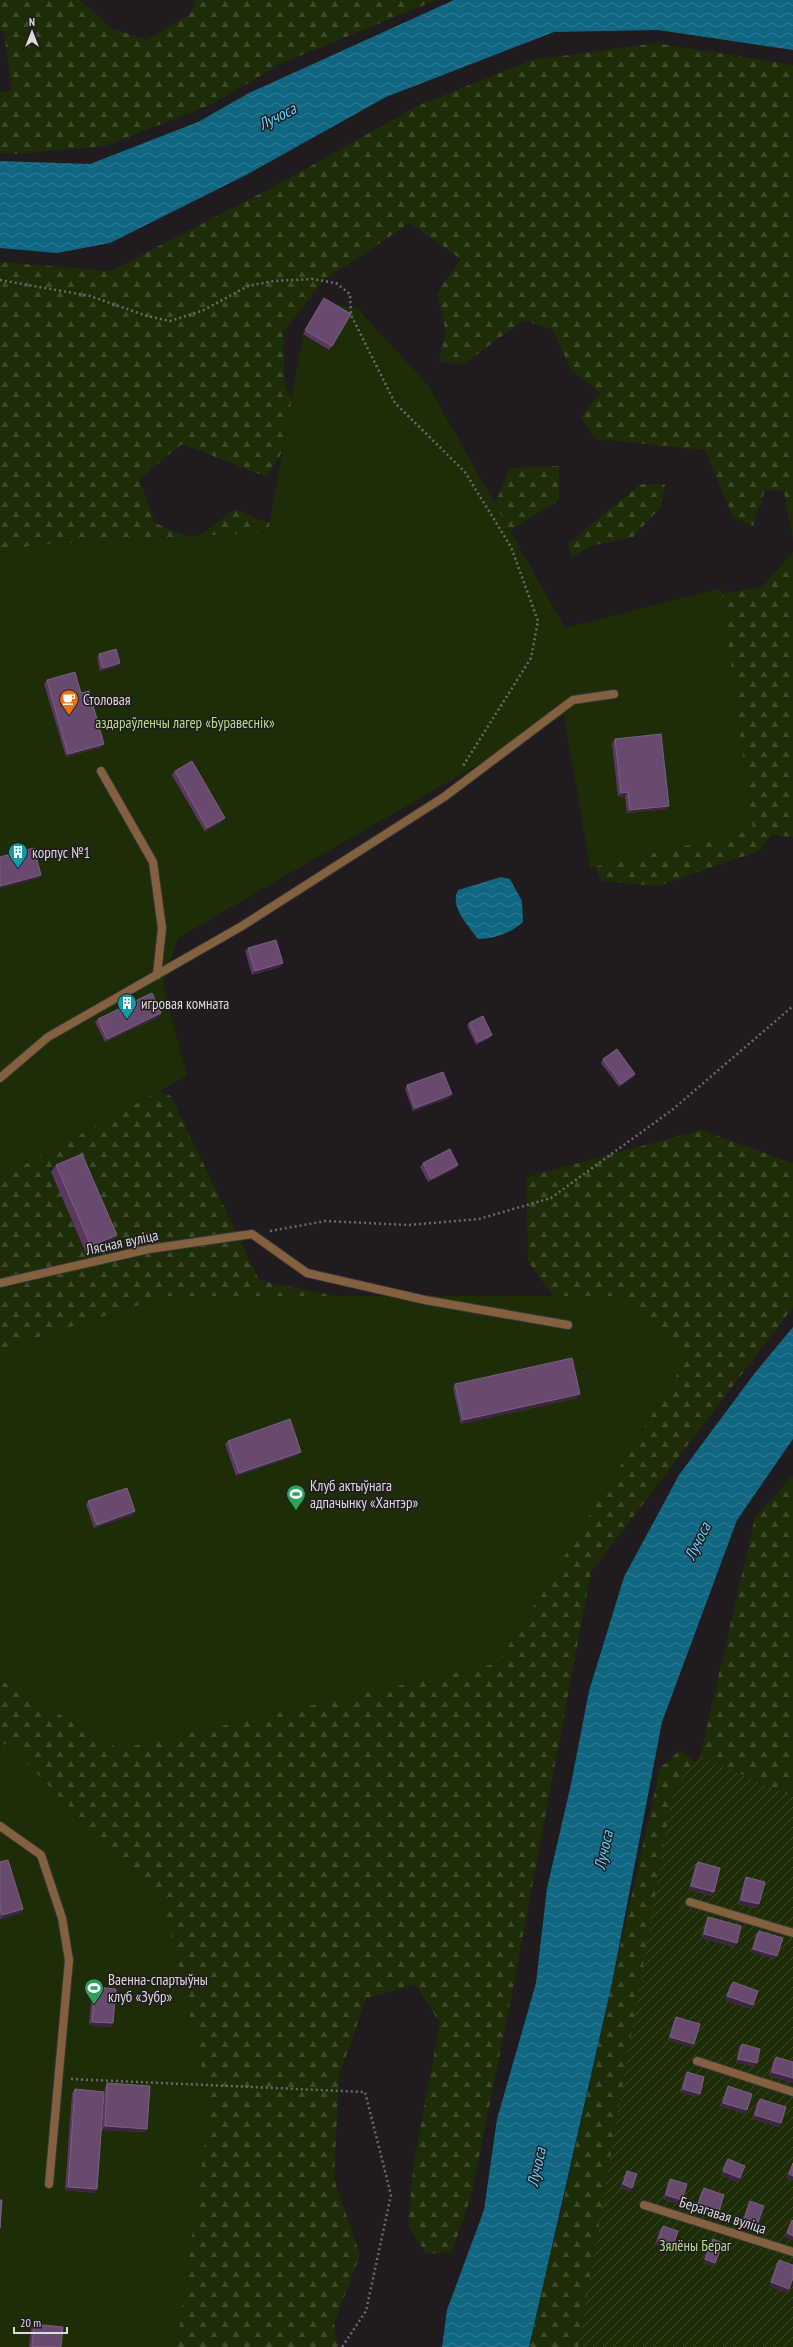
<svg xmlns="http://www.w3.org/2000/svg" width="793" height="2347" font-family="'PT Sans Narrow',sans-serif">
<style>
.forest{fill:url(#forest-firs)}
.park{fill:#1c2d07}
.garden{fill:url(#garden-furrows)}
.water{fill:url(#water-waves)}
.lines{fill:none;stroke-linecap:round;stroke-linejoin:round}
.lane-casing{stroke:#3a363a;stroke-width:10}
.path{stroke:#6d6a6d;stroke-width:2.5;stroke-dasharray:2 3;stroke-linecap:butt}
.lane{stroke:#83613f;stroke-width:8}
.wall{fill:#5b3861}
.shaded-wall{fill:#3d2541}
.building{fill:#694a6f;stroke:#7b6080}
.labels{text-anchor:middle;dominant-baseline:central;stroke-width:3;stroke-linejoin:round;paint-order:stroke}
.poi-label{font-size:15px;fill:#dedbde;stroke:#1f1b1f;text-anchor:start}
.park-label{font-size:15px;fill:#b5de8e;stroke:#1f1b1f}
.street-label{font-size:15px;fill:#dedbde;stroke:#1f1b1f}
.water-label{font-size:16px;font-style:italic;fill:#66d3fc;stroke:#1f1b1f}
</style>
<defs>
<pattern id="forest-firs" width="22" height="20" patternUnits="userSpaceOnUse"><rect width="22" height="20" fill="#1c2d07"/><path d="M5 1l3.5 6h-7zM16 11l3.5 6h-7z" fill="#3d4b2b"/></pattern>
<pattern id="garden-furrows" width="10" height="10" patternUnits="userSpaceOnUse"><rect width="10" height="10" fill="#1c2d07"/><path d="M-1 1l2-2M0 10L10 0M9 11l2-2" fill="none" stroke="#3d4b2b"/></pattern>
<pattern id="water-waves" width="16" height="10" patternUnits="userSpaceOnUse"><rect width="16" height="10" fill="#116681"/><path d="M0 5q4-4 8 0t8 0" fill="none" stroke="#337b92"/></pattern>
</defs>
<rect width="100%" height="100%" fill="#1f1b1f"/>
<path class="forest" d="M 0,0 L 80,0 L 111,28 L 147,40 L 191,13 L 195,0 L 437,0 L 280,64 L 213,104 L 105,146 L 17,154 L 0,153 L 0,92 L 12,91 L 4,33 L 0,30 Z
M 656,43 L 793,65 L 793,540 L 784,491 L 765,490 L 753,526 L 733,517 L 705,450 L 596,439 L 580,418 L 600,393 L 571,370 L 553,330 L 524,320 L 462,365 L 439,361 L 446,332 L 437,293 L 461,259 L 410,223 L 324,280 L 283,332 L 285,388 L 305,414 L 267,477 L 182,444 L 139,479 L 155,523 L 193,539 L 236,509 L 265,522 L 424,530 L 496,502 L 510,468 L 559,466 L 559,500 L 455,565 L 0,695 L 0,262 L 110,271 L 279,184 L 417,106 L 532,60 Z
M 641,484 L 665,484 L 661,507 L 633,537 L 595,545 L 571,557 L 568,543 Z
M 793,552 L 793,837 L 772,835 L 759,851 L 658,886 L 602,881 L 587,850 L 576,644 L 592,621 L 763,586 Z
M 65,1060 L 171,1096 L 259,1280 L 370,1303 L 582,1338 L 528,1261 L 526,1177 L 701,1130 L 793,1163 L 793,1307 L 591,1572 L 511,1999 L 471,2196 L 452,2252 L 426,2254 L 408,2225 L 414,2161 L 440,2023 L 415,1984 L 366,1999 L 339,2076 L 334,2179 L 360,2255 L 334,2323 L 338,2347 L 75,2347 L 0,1793 L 0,1070 Z
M 793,1475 L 793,1797 L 700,1756 L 755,1517 Z
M 680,1750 L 706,1772 L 792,2347 L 529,2347 L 560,2216 L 660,1768 Z"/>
<path class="park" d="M 322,302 L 357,308 L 428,385 L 565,628 L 721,588 L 753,830 L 590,868 L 564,715 L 178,938 L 163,985 L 187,1076 L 0,1178 L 0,552 L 34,545 L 268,532 L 303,334 Z
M 168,1296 L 616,1296 L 686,1360 L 498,1663 L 119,1749 L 0,1680 L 0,1349 Z
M 8,1743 L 165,1907 L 210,2104 L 177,2347 L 0,2347 L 0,1746 Z"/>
<path class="garden" d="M 700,1756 L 793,1797 L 793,2347 L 578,2347 L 673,1789 Z"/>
<path class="water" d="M 454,0 L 793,0 L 793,50 L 658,30 L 554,32 L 386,97 L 246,175 L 110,243 L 57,253 L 0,248 L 0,161 L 90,164 L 198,122 L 249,93 Z
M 501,877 L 510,879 L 522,901 L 523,922 C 511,933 494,939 478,939 C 469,926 449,907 458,890 Z
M 793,1327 L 793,1439 L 737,1520 L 662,1722 L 612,1983 L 529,2347 L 442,2347 L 447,2310 L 484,2210 L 497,2119 L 536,1983 L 547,1888 L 571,1784 L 589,1691 L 624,1577 L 679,1475 L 754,1374 Z"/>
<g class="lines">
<defs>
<path id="lane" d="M 101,771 L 153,862 L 162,928 L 157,975
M 0,1078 L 48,1037 L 242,926 L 444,797 L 573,700 L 614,694
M 0,1283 L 149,1249 L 252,1234 L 307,1273 L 425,1300 L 568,1325
M 0,1826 L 41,1855 L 62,1918 L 69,1960 L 49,2184
M 690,1902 L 793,1933
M 697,2061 L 793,2092
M 644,2205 L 793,2252"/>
</defs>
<use href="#lane" class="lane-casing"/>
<path class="path" d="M 0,280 L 90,296 L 147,316 L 170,321 L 202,311 L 248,286 L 274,281 L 312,279 L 336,283 L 350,294 L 351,315 L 395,403 L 465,472 L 511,547 L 538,621 L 531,658 L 463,766
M 270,1231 L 326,1221 L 408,1225 L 479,1219 L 551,1198 L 672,1110 L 793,1006
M 71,2079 L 365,2092 L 391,2195 L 366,2311 L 342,2347"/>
<use href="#lane" class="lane"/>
</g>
<path class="wall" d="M 324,298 L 332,346 L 329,350 L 303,334 Z
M 99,654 L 120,663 L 118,666 L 100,671 L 97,658 Z
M 47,680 L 81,693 L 102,747 L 66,757 L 44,684 Z
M 615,739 L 667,809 L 627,813 L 625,796 L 618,797 L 612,743 Z
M 175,771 L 222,822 L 205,832 L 172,775 Z
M 248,948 L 283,963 L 280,967 L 252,975 L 245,951 Z
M 161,1013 L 159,1017 L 105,1042 L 95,1022 L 98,1019 Z
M 469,1023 L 490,1038 L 476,1045 L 467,1026 Z
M 603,1059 L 635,1074 L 633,1077 L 619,1087 L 601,1063 Z
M 407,1085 L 449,1098 L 413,1111 L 405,1089 Z
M 423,1163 L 456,1168 L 428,1182 L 420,1167 Z
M 56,1165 L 117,1235 L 112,1242 L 86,1253 L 51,1172 Z
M 455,1384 L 577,1398 L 461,1424 L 453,1388 Z
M 228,1441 L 298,1455 L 236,1476 L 225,1444 Z
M 88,1501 L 135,1511 L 133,1515 L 94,1528 L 86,1505 Z
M 0,1862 L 23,1909 L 21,1913 L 0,1919 Z
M 698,1862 L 714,1892 L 711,1896 L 689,1890 L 695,1865 Z
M 746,1877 L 759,1904 L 756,1908 L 738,1904 L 744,1881 Z
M 708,1917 L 737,1943 L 734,1947 L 701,1938 L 706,1921 Z
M 759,1931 L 775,1959 L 751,1952 L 756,1934 Z
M 733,1982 L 750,2009 L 725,2000 L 730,1986 Z
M 95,1987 L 113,2023 L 111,2027 L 89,2025 L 92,1991 Z
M 676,2017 L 694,2044 L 692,2047 L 668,2040 L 674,2021 Z
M 742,2044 L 757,2063 L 754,2067 L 736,2062 L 739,2047 Z
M 776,2057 L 793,2062 L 793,2083 L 769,2076 L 773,2061 Z
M 687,2072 L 700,2094 L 697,2097 L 680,2092 L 685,2076 Z
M 107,2083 L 147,2129 L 144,2132 L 102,2130 L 105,2087 Z
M 728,2086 L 745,2114 L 720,2106 L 726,2090 Z
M 75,2089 L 97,2189 L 94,2193 L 65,2190 L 72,2093 Z
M 760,2099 L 779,2127 L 752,2119 L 757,2103 Z
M 728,2159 L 740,2178 L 737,2182 L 721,2175 L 725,2163 Z
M 793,2163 L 793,2180 L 786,2178 L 791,2167 Z
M 627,2171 L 632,2188 L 630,2191 L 620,2188 L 625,2175 Z
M 670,2179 L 679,2204 L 663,2199 L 668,2183 Z
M 704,2188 L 718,2214 L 715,2218 L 695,2211 L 701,2192 Z
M 750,2201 L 757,2225 L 755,2229 L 741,2224 L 748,2205 Z
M 792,2220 L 793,2240 L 784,2237 L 790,2224 Z
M 663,2226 L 673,2246 L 670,2249 L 655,2244 L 660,2230 Z
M 713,2239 L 713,2266 L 703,2263 L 710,2242 Z
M 779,2260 L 787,2293 L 769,2286 L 777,2263 Z
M 34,2324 L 61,2347 L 29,2347 L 31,2328 Z"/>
<path class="shaded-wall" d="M 120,663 L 118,666 L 100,671 L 103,668 Z
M 104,744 L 102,747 L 66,757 L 68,754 Z
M 628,792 L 625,796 L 618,797 L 621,793 Z
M 669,806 L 667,809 L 627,813 L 630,810 Z
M 225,818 L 222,822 L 205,832 L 207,828 Z
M 41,875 L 39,878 L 0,889 L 0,886 Z
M 283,963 L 280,967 L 252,975 L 255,971 Z
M 161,1013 L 159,1017 L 105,1042 L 107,1039 Z
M 492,1035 L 490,1038 L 476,1045 L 478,1042 Z
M 635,1074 L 633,1077 L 619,1087 L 621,1084 Z
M 452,1094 L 449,1098 L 413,1111 L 415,1108 Z
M 458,1165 L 456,1168 L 428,1182 L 431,1179 Z
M 117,1235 L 112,1242 L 86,1253 L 91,1246 Z
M 580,1394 L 577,1398 L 461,1424 L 463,1420 Z
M 301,1452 L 298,1455 L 236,1476 L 239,1473 Z
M 135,1511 L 133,1515 L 94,1528 L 97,1525 Z
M 691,1886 L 714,1892 L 711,1896 L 689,1890 Z
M 741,1900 L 759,1904 L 756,1908 L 738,1904 Z
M 23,1909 L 21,1913 L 0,1919 L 2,1915 Z
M 704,1934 L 737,1943 L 734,1947 L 701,1938 Z
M 753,1949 L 777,1956 L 775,1959 L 751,1952 Z
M 727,1996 L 753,2005 L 750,2009 L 725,2000 Z
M 92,2022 L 113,2023 L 111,2027 L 89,2025 Z
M 670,2037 L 694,2044 L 692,2047 L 668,2040 Z
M 738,2059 L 757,2063 L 754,2067 L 736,2062 Z
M 772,2072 L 793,2078 L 793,2083 L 769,2076 Z
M 683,2089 L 700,2094 L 697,2097 L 680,2092 Z
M 723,2103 L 747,2110 L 745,2114 L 720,2106 Z
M 755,2115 L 781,2123 L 779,2127 L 752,2119 Z
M 105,2126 L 147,2129 L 144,2132 L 102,2130 Z
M 723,2171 L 740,2178 L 737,2182 L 721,2175 Z
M 789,2174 L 793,2176 L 793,2180 L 786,2178 Z
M 623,2184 L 632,2188 L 630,2191 L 620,2188 Z
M 68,2187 L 97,2189 L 94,2193 L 65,2190 Z
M 666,2195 L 682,2200 L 679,2204 L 663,2199 Z
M 697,2207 L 718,2214 L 715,2218 L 695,2211 Z
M 744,2220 L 757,2225 L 755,2229 L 741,2224 Z
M 787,2233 L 793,2236 L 793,2240 L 784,2237 Z
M 658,2241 L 673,2246 L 670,2249 L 655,2244 Z
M 705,2259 L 715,2263 L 713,2266 L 703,2263 Z
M 771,2282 L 789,2289 L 787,2293 L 769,2286 Z"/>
<path class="building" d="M 324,298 L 351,314 L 332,346 L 305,330 Z
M 116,649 L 120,663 L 103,668 L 99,654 Z
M 75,672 L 81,693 L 89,691 L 104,744 L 68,754 L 47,680 Z
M 661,734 L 669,806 L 630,810 L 628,792 L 621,793 L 615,739 Z
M 192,761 L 225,818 L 207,828 L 175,771 Z
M 34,848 L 41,875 L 0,886 L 0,857 Z
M 276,940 L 283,963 L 255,971 L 248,948 Z
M 152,993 L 161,1013 L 107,1039 L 98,1019 Z
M 483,1016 L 492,1035 L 478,1042 L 469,1023 Z
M 617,1049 L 635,1074 L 621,1084 L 603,1059 Z
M 443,1072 L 452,1094 L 415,1108 L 407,1085 Z
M 450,1149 L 458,1165 L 431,1179 L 423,1163 Z
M 82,1154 L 117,1235 L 91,1246 L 56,1165 Z
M 572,1358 L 580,1394 L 463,1420 L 455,1384 Z
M 290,1419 L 301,1452 L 239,1473 L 228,1441 Z
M 127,1488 L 135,1511 L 97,1525 L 88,1501 Z
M 8,1860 L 23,1909 L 2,1915 L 0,1908 L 0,1862 Z
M 698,1862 L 720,1868 L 714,1892 L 691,1886 Z
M 746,1877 L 765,1882 L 759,1904 L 741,1900 Z
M 708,1917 L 741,1926 L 737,1943 L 704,1934 Z
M 759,1931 L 783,1938 L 777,1956 L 753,1949 Z
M 733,1982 L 758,1991 L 753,2005 L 727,1996 Z
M 95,1987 L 116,1989 L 113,2023 L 92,2022 Z
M 676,2017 L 700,2024 L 694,2044 L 670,2037 Z
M 742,2044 L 760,2049 L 757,2063 L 738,2059 Z
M 776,2057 L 793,2062 L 793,2078 L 772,2072 Z
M 687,2072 L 704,2077 L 700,2094 L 683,2089 Z
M 107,2083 L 150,2086 L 147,2129 L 105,2126 Z
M 728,2086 L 752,2094 L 747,2110 L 723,2103 Z
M 75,2089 L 104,2092 L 97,2189 L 68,2187 Z
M 760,2099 L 786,2107 L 781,2123 L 755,2115 Z
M 728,2159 L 745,2166 L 740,2178 L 723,2171 Z
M 793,2163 L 793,2176 L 789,2174 Z
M 627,2171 L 637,2174 L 632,2188 L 623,2184 Z
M 670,2179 L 687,2184 L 682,2200 L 666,2195 Z
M 704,2188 L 724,2195 L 718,2214 L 697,2207 Z
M 0,2200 L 2,2200 L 0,2228 Z
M 750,2201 L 764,2206 L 757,2225 L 744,2220 Z
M 792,2220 L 793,2221 L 793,2236 L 787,2233 Z
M 663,2226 L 678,2231 L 673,2246 L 658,2241 Z
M 713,2239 L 723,2243 L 715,2263 L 705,2259 Z
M 779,2260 L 793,2265 L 793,2278 L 789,2289 L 771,2282 Z
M 34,2324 L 63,2327 L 61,2347 L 32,2347 Z"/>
<defs>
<symbol id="cafe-pin" viewBox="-11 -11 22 30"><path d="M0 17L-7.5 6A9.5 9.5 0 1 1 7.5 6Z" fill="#e8710a" stroke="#1f1b1f"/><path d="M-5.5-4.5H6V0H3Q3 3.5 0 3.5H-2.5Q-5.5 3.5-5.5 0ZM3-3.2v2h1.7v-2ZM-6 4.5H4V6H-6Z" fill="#fff"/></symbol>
<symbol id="building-pin" viewBox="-11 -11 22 30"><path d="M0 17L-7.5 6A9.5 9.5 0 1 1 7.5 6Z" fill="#0f9aa8" stroke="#1f1b1f"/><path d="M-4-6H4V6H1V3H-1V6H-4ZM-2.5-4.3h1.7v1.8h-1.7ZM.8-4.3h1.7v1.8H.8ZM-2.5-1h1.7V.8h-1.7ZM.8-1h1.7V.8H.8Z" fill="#fff"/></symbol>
<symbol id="stadium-pin" viewBox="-11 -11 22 30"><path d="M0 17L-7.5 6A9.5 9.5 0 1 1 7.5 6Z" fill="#2e9e5b" stroke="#1f1b1f"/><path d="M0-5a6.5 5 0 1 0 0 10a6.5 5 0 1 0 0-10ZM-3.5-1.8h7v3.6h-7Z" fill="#fff"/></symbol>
</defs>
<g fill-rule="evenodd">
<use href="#cafe-pin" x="58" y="688" width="22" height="30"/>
<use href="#building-pin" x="7" y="841" width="22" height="30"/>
<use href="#building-pin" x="116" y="992" width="22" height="30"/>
<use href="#stadium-pin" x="285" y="1483" width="22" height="30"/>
<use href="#stadium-pin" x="83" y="1977" width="22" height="30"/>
</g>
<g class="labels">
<g class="poi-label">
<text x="83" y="699">Столовая</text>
<text x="32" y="852">корпус №1</text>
<text x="141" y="1003">игровая комната</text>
<text x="310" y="1485">Клуб актыўнага<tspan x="310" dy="17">адпачынку «Хантэр»</tspan></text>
<text x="108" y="1979">Ваенна-спартыўны<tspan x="108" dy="17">клуб «Зубр»</tspan></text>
</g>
<g class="park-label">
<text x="185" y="722">аздараўленчы лагер «Буравеснік»</text>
<text x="695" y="2245">Зялёны Бераг</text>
</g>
<g class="street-label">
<text transform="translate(122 1242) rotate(-12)">Лясная вуліца</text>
<text transform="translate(723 2215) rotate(18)">Берагавая вуліца</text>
</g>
<g class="water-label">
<text transform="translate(277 116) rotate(-27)">Лучоса</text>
<text transform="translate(697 1541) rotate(-64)">Лучоса</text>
<text transform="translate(603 1850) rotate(-78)">Лучоса</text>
<text transform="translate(536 2167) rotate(-78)">Лучоса</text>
</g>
</g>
<g transform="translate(32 32)" stroke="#1f1b1f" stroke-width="3" paint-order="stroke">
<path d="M0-3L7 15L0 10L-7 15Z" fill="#dedbde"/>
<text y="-6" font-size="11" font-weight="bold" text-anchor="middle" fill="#dedbde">N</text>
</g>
<path d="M14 2327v6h53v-6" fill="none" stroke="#dedbde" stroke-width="2"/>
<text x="20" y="2327" font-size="12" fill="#dedbde" stroke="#1f1b1f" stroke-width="3" paint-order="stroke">20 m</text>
</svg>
